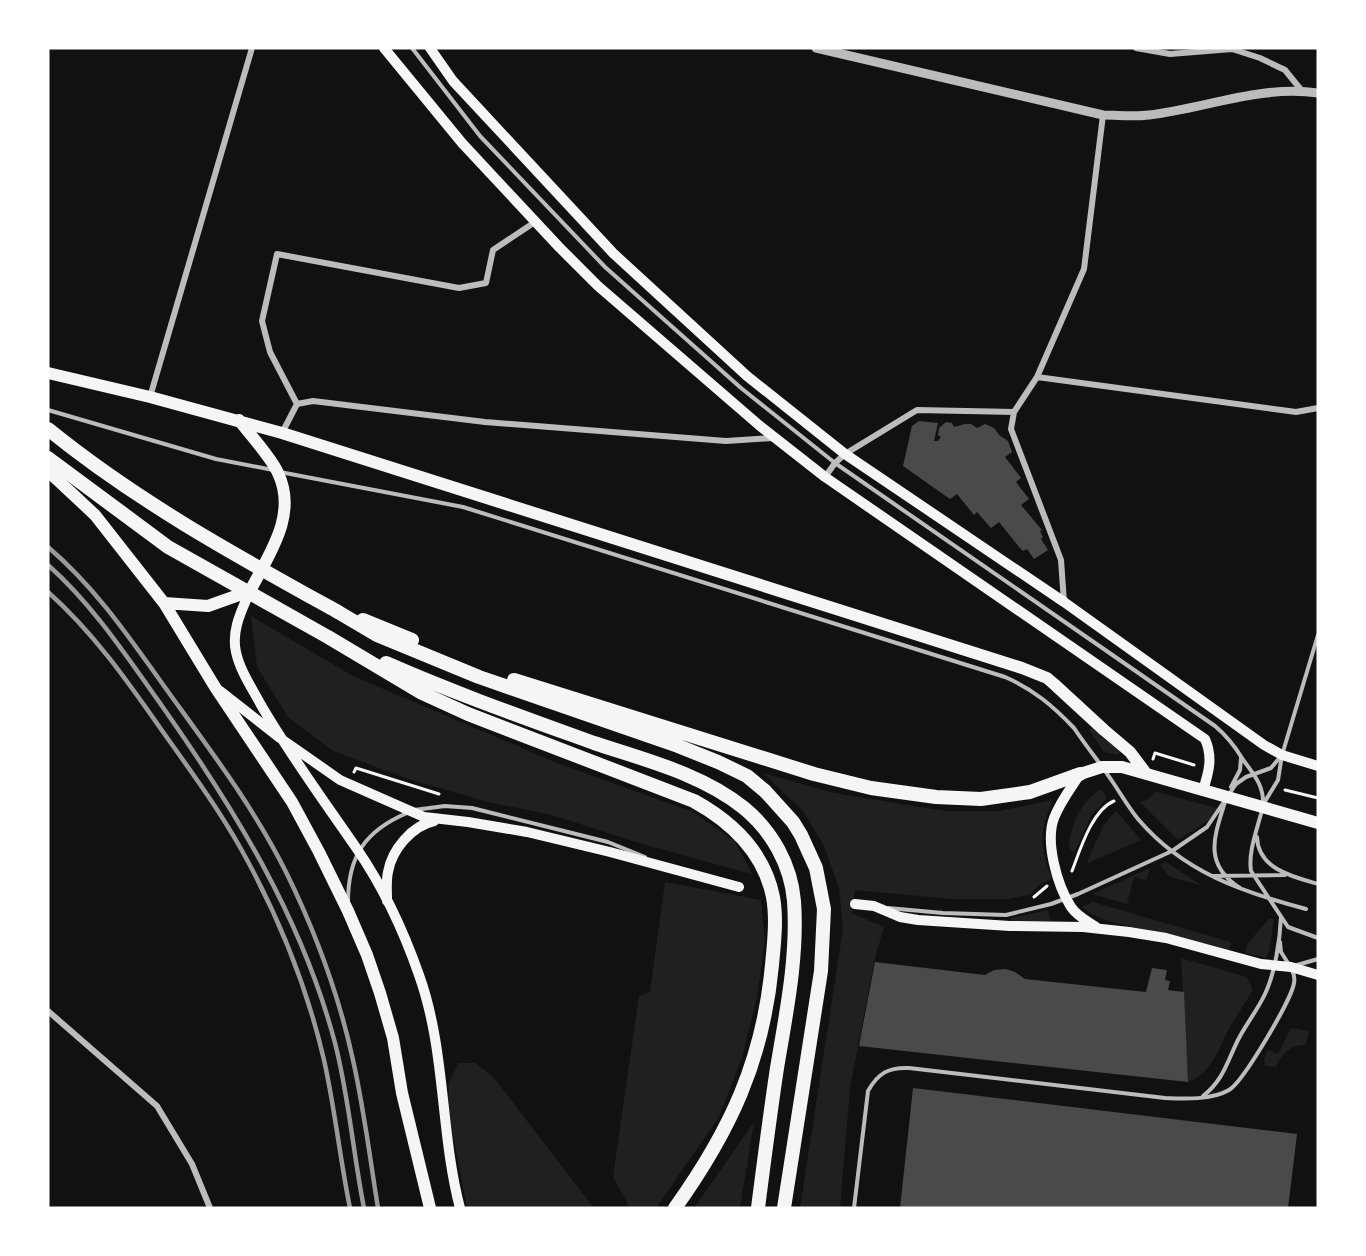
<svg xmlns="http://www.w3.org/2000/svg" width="1366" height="1256" font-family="Quicksand,sans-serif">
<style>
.green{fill:#202020}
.building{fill:#4a4a4a}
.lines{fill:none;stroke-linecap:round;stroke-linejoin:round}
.path{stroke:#f5f5f5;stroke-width:3}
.service{stroke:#bcbcbc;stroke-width:4}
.minor{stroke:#bcbcbc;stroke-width:6}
.tertiary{stroke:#bcbcbc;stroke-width:9}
.secondary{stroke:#f5f5f5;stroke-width:10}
.primary{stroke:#f5f5f5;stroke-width:12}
.trunk{stroke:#f5f5f5;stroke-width:14}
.motorway{stroke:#f5f5f5;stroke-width:14}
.rail{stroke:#9a9a9a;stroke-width:4.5}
</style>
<rect width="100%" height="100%" fill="#111"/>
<path class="green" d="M 251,616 L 353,676 L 557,763 L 693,812 L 735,841 L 752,874 L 642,844 L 552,815 L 488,802 L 411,780 L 333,751 L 288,717 L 257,667 Z
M 1094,727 L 1120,750 L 1119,755 L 1104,752 L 1089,730 Z
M 763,773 L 834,793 L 945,811 L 1000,811 L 1053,800 C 1039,831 1040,847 1052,879 L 1039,885 L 1031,894 L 1009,899 L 952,899 L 855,890 L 852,913 L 884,927 L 875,958 L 850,1088 L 840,1208 L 800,1208 L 843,929 L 839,888 L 823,844 L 803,811 Z
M 1101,789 L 1107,798 L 1091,816 L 1074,853 L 1069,847 C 1071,823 1081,802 1101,789 Z
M 1155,791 L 1219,809 L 1211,819 L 1178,840 L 1140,802 L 1150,798 Z
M 1116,811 L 1141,840 L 1088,863 L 1088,860 L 1103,826 Z
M 1166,862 L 1201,885 L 1170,877 L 1160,865 Z
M 1150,868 L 1146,880 L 1134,877 L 1127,904 L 1092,894 Z
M 665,882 L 761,900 L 765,941 L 757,997 L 742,1058 L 719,1117 L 656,1208 L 630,1208 L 613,1177 L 639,996 L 650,992 Z
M 1093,902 L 1231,942 L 1229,950 C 1209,944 1190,939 1170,934 C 1141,927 1106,926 1081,907 Z
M 1048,910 L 1050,921 L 1011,921 L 1011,918 Z
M 1269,919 L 1274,919 L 1269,951 L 1266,958 L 1245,953 L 1247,944 Z
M 1181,958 L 1247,977 L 1253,990 C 1245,1003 1237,1015 1230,1027 C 1220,1046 1211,1075 1188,1082 Z
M 1291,1028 L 1309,1031 L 1306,1045 C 1290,1045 1282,1053 1276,1067 L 1265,1066 L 1264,1060 L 1268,1050 L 1278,1054 Z
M 458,1063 L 476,1063 L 495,1079 L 594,1208 L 467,1208 L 448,1109 L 449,1083 Z
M 754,1122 L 740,1208 L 694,1208 Z"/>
<path class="building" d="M 919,421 L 938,423 L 934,441 L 938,441 L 941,437 L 938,435 L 939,428 L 946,422 L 952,423 L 954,427 L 965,424 L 971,424 L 977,428 L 985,424 L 994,428 L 999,435 L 1008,441 L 1012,452 L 1005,457 L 1021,478 L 1016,482 L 1029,499 L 1021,505 L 1042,530 L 1040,531 L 1043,537 L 1041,539 L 1048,550 L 1034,559 L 1027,549 L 1023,551 L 1019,547 L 999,522 L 991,528 L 977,512 L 974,515 L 957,494 L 950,499 L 903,466 L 912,426 Z
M 875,962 L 985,975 L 994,970 L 1006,969 L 1015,972 L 1025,979 L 1146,992 L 1152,968 L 1167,970 L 1165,980 L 1170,981 L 1168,990 L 1184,992 L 1188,1082 L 859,1046 Z
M 913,1088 L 1297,1134 L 1288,1208 L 900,1208 Z"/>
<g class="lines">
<path class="path" d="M 1153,759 L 1155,753 L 1194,765
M 354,772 L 356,768 L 439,794
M 1285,790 L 1318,798
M 1072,871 C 1080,850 1092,810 1114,801
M 1034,897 L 1047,886"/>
<path class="service" d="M 412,48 L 480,136 L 605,267 L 741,388 L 835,463 L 1215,726 C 1227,736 1234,745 1242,758 C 1252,773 1264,784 1263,804
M 48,410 L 216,459 L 273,470
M 280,472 L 463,507 L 1005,677 C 1033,689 1053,706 1074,728 C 1086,746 1100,763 1112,781 C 1121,794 1128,807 1138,819 C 1183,872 1242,892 1306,909
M 1231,787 L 1240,770 L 1241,758
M 1225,802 C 1214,837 1203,864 1240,888
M 1264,803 L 1278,780 L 1282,755 L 1318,635
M 414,810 L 445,806 L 472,808 L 608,842 L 645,857
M 1262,810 C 1257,830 1248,852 1251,871 L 1288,927 L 1318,938
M 1257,837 C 1258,869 1293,877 1318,884
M 1212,876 L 1285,875
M 348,902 C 348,856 365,831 407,813
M 888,908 L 943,913 L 1006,915 L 1051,904 L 1078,894 L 1172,851 L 1207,827 L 1236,784 L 1246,777 L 1271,768 L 1281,756
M 1280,942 L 1281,952 L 1288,963
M 1297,965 L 1318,959
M 1203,1096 C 1224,1080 1228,1059 1239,1038 C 1247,1023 1258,1009 1265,994 C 1275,973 1280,940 1281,917
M 854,1208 L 868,1091 C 878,1073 889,1067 909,1068 L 1165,1098 C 1185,1099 1212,1100 1229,1090 C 1243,1082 1292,999 1294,983 C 1295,978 1294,974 1292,970"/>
<path class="minor" d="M 1136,48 L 1170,54 L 1232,49 L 1260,58 L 1285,70 L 1302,91
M 1037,377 L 1296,412 L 1318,408
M 150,397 L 252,48
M 297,404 L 270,352 L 262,321 L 277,254 L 459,288 L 486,283 L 493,250 L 535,222
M 282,433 L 297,404 L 313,401 L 485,422 L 726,441 L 773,438
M 825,477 L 835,463 L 845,454 L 917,410 L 1014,412
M 1064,602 L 1061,560 L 1011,429 L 1014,412 L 1037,377 L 1084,269 L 1103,115
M 48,1011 L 157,1106 L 192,1164 L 210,1208"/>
<path class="tertiary" d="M 816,48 L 1103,115 C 1118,115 1134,117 1149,115 C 1206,108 1260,85 1318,93"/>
<path class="secondary" d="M 384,48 L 462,143 L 559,247 L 598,286 L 760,426 L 825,477 L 1205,739 C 1213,757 1209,772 1203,790
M 430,48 L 453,81 L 613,253 L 747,376 L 845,454 L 1064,602 L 1264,745 L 1282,755 L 1318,766
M 250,591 C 242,610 231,630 236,652 C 240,671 252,688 261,705 C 290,755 324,801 357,849 C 383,887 404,932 419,975 C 446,1050 440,1132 460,1208
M 220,691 L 280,738 L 340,780 L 424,817 L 468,822 L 527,832 L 610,852 L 739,887
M 1080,774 C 1071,788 1060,802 1054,818 C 1045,842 1057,885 1071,907 C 1077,916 1087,921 1096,927
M 387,901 C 387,891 386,881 388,872 C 392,849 412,826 434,821
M 855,904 L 874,906 L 900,917 L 918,920 L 1010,926 L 1083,927 L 1129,932 L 1166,938 L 1261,964 L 1291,967 L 1318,975"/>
<path class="primary" d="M 48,373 L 150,397 L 282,433 L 1022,668 L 1047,678 L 1054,684 L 1104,730 L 1130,752 L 1145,772
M 48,471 L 95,515 L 164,603 L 215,687 L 292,802 L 319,852 L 348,911 L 367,955 L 380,993 L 393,1038 L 402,1093 L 430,1208
M 164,603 L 208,606 L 250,591 C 269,554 298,515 278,473 C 271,457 250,435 239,420
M 1080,774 L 1102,767 L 1122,767 L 1318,823"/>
<path class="trunk" d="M 48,458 L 168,547 L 328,637 L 422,693 L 468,714 L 694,801 C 732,822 764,852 773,897 C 777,919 774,943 772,965 C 763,1061 730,1131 675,1208
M 338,612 L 377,635 L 479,677 L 678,746 L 718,762 L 747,776 L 765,791 L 793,822 L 801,835 L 816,868 L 824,909 L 821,971 L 784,1208
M 363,620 L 412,640
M 386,663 C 454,693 525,718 594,743 C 645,760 702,774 744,808 C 772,831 791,865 794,901 C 798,957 786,1014 777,1068 C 770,1115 764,1161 758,1208
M 514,680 L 814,774 L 871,788 L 936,797 L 981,799 L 1030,792 L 1080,774"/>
<path class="motorway" d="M 48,429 C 138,502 237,556 338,612"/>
<path class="rail" d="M 48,547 C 98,590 131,640 169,693 C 211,751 254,808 286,872 C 315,931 339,996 353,1060 C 364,1109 370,1159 378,1208
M 48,565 C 94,606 127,657 162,706 C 235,810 302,918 335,1043 C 349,1097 353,1153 364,1208
M 48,592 C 94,633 128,682 163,732 C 190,770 218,808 241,849 C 278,915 307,987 324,1060 C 335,1109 340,1159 350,1208"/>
</g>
<rect width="1366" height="1256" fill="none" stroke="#ffffff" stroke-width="99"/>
</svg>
